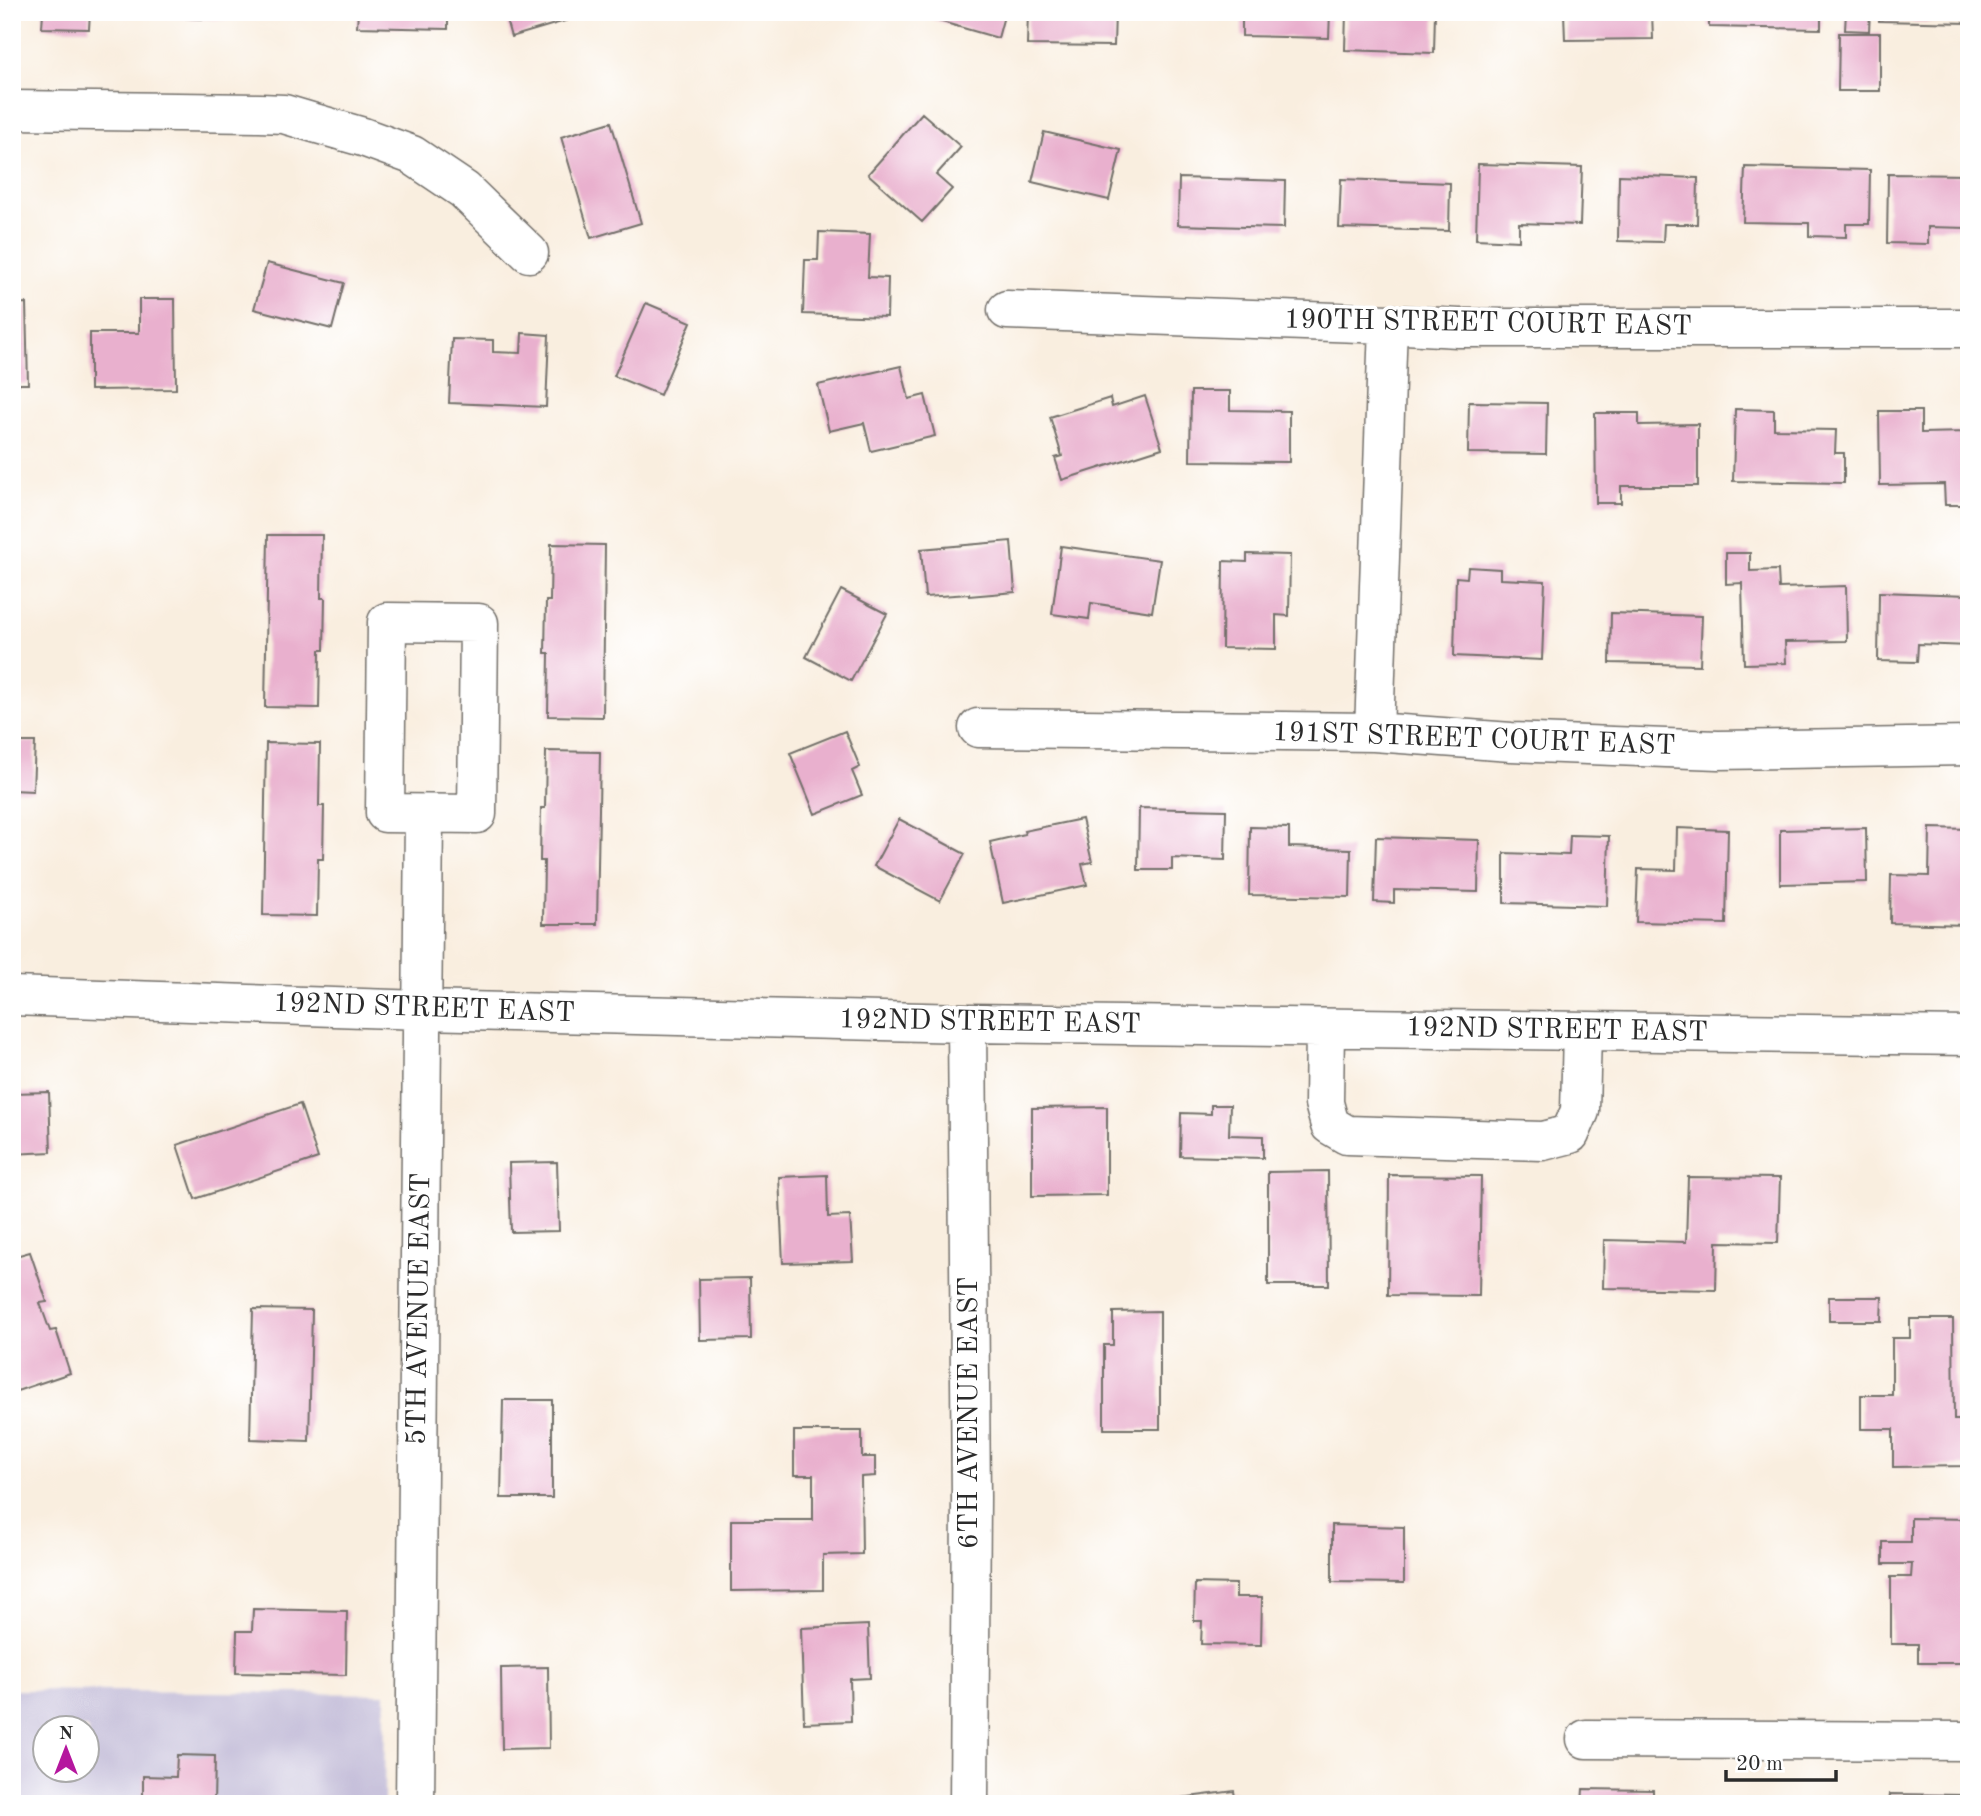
<svg xmlns="http://www.w3.org/2000/svg" width="1981" height="1816" font-family="'Old Standard TT',serif">
<style>
.industrial{fill:#c6c0da;fill-rule:evenodd}
.building{fill:#e9b0ce}
.lines{fill:none;stroke-linecap:round;stroke-linejoin:round}
.minor-casing{stroke:#736f6a;stroke-width:41}
.minor{stroke:#fff;stroke-width:38}
.labels{text-anchor:middle;dominant-baseline:central;stroke-width:7;stroke-linejoin:round;paint-order:stroke}
.street-label{font-size:28px;fill:#2b2b2b;stroke:#fff}
</style>
<rect width="100%" height="100%" fill="#fff"/>
<filter id="ink" filterUnits="userSpaceOnUse"><feTurbulence type="fractalNoise" baseFrequency=".0143" numOctaves="2"/><feDisplacementMap in="SourceGraphic" scale="14" xChannelSelector="R" yChannelSelector="G"/><feConvolveMatrix kernelMatrix="1 2 1 2 8 2 1 2 1" color-interpolation-filters="sRGB"/></filter>
<filter id="wash" filterUnits="userSpaceOnUse"><feTurbulence type="fractalNoise" baseFrequency=".00686" numOctaves="4" result="noise"/><feDisplacementMap in="SourceGraphic" scale="28" xChannelSelector="R" yChannelSelector="G"/><feGaussianBlur stdDeviation="1.57" result="paint"/><feColorMatrix in="noise" values="0 0 0 0 0 0 0 0 0 0 0 0 0 0 0 0 0 1.4 0 .05"/><feComposite in="paint" operator="in"/></filter>
<g filter="url(#wash)">
<rect width="100%" height="100%" fill="#f9eedf"/>
<path class="industrial" d="M 12,1690 L 385,1694 L 384,1804 L 12,1804 ZM 46,1728 L 88,1728 L 88,1770 L 46,1770 Z"/>
<g id="blocks">
<path class="building" d="M 43,12 L 90,12 L 89,29 L 42,28 Z
M 136,12 L 232,12 L 232,20 L 136,16 Z
M 358,12 L 448,12 L 448,29 L 357,27 Z
M 504,12 L 592,12 L 592,13 L 511,37 Z
M 930,12 L 1005,12 L 998,38 L 928,18 Z
M 1028,12 L 1115,12 L 1114,46 L 1027,45 Z
M 1242,12 L 1330,12 L 1329,38 L 1242,36 Z
M 1346,12 L 1435,12 L 1434,53 L 1345,50 Z
M 1564,12 L 1652,12 L 1653,39 L 1565,40 Z
M 1709,12 L 1821,12 L 1821,29 L 1709,27 Z
M 1846,12 L 1870,12 L 1869,31 L 1845,30 Z
M 1879,12 L 1969,12 L 1969,23 L 1879,21 Z
M 1839,33 L 1880,33 L 1880,91 L 1838,91 Z
M 922,113 L 961,147 L 936,175 L 952,189 L 922,222 L 868,174 Z
M 611,122 L 641,223 L 591,238 L 561,137 Z
M 1044,132 L 1121,150 L 1109,200 L 1032,182 Z
M 1478,164 L 1582,167 L 1580,225 L 1519,223 L 1519,241 L 1476,239 Z
M 1745,167 L 1870,170 L 1869,224 L 1846,224 L 1846,237 L 1809,236 L 1809,223 L 1743,222 Z
M 1888,174 L 1969,175 L 1969,228 L 1928,227 L 1928,244 L 1887,243 Z
M 1619,175 L 1698,178 L 1697,224 L 1664,224 L 1663,242 L 1618,241 Z
M 1179,178 L 1285,181 L 1284,228 L 1178,225 Z
M 1341,179 L 1450,183 L 1449,231 L 1339,228 Z
M 819,232 L 870,234 L 868,277 L 888,278 L 887,317 L 803,314 L 805,260 L 818,260 Z
M 267,263 L 344,283 L 332,329 L 254,309 Z
M 139,299 L 175,299 L 176,389 L 90,390 L 90,333 L 139,333 Z
M 26,303 L 28,384 L 12,384 L 12,304 Z
M 646,303 L 691,322 L 660,395 L 614,376 Z
M 522,333 L 549,335 L 546,407 L 449,403 L 452,339 L 493,340 L 493,352 L 521,353 Z
M 901,366 L 909,399 L 925,395 L 935,436 L 871,451 L 864,423 L 829,431 L 818,385 Z
M 1191,391 L 1230,391 L 1230,410 L 1289,411 L 1289,462 L 1190,461 Z
M 1145,396 L 1162,448 L 1062,480 L 1055,458 L 1062,456 L 1050,417 L 1110,398 L 1112,407 Z
M 1469,402 L 1547,403 L 1546,454 L 1468,453 Z
M 1735,409 L 1774,410 L 1774,429 L 1836,430 L 1835,453 L 1844,453 L 1844,483 L 1733,481 Z
M 1879,411 L 1921,411 L 1921,433 L 1969,432 L 1969,505 L 1945,505 L 1944,484 L 1880,485 Z
M 1595,413 L 1639,413 L 1639,425 L 1698,424 L 1698,486 L 1621,486 L 1621,503 L 1596,503 Z
M 268,535 L 322,535 L 321,598 L 325,598 L 324,650 L 320,650 L 319,708 L 265,707 Z
M 1011,541 L 1015,592 L 969,596 L 969,594 L 925,597 L 921,549 Z
M 551,544 L 605,545 L 603,717 L 548,716 L 549,653 L 545,653 L 546,601 L 550,601 Z
M 1061,546 L 1160,560 L 1152,612 L 1091,603 L 1089,619 L 1052,614 Z
M 1726,553 L 1750,553 L 1750,571 L 1778,570 L 1779,588 L 1846,586 L 1847,641 L 1785,642 L 1786,663 L 1744,664 L 1742,583 L 1726,584 Z
M 1247,554 L 1290,555 L 1289,616 L 1276,615 L 1276,649 L 1222,648 L 1223,561 L 1247,562 Z
M 1468,567 L 1500,569 L 1500,579 L 1545,581 L 1542,660 L 1454,656 L 1456,577 L 1467,578 Z
M 841,590 L 887,614 L 851,681 L 806,657 Z
M 1879,592 L 1969,595 L 1969,646 L 1918,644 L 1917,662 L 1878,661 Z
M 1611,613 L 1702,616 L 1700,665 L 1610,663 Z
M 845,731 L 860,767 L 852,771 L 862,795 L 815,814 L 790,753 Z
M 12,742 L 35,742 L 33,791 L 12,790 Z
M 266,743 L 320,744 L 319,806 L 324,806 L 323,859 L 318,859 L 317,916 L 263,915 Z
M 546,751 L 600,752 L 597,924 L 543,924 L 544,861 L 540,861 L 541,808 L 545,808 Z
M 1139,808 L 1226,810 L 1225,860 L 1172,858 L 1172,870 L 1138,870 Z
M 899,819 L 965,854 L 940,901 L 874,866 Z
M 1082,819 L 1092,862 L 1082,864 L 1087,885 L 1003,903 L 990,842 L 1025,834 L 1024,831 Z
M 1250,827 L 1289,828 L 1289,847 L 1351,849 L 1350,897 L 1249,895 Z
M 1677,828 L 1728,830 L 1726,924 L 1636,922 L 1638,869 L 1676,870 Z
M 1866,828 L 1867,882 L 1780,884 L 1780,830 Z
M 1930,828 L 1969,829 L 1969,925 L 1890,923 L 1891,875 L 1929,876 Z
M 1570,835 L 1609,836 L 1607,906 L 1504,903 L 1504,853 L 1569,855 Z
M 1376,837 L 1479,840 L 1478,892 L 1394,890 L 1394,903 L 1374,902 Z
M 49,1092 L 51,1152 L 12,1154 L 12,1093 Z
M 300,1104 L 318,1158 L 195,1199 L 177,1145 Z
M 1211,1105 L 1230,1105 L 1229,1135 L 1263,1136 L 1263,1158 L 1180,1156 L 1181,1113 L 1211,1114 Z
M 1107,1107 L 1107,1195 L 1032,1196 L 1032,1108 Z
M 557,1162 L 559,1231 L 511,1232 L 509,1163 Z
M 1328,1171 L 1329,1285 L 1268,1285 L 1268,1172 Z
M 827,1175 L 828,1217 L 850,1216 L 853,1261 L 783,1263 L 779,1177 Z
M 1389,1175 L 1481,1176 L 1479,1296 L 1388,1295 Z
M 1688,1177 L 1780,1178 L 1778,1243 L 1717,1242 L 1716,1290 L 1603,1288 L 1604,1240 L 1686,1242 Z
M 30,1252 L 47,1302 L 40,1303 L 50,1331 L 56,1330 L 70,1373 L 17,1391 L 12,1377 L 12,1257 Z
M 750,1278 L 751,1339 L 700,1340 L 699,1279 Z
M 1829,1297 L 1882,1297 L 1881,1321 L 1829,1321 Z
M 253,1309 L 312,1310 L 309,1441 L 250,1439 Z
M 1160,1311 L 1160,1429 L 1104,1429 L 1104,1345 L 1113,1345 L 1113,1312 Z
M 1910,1319 L 1953,1319 L 1954,1420 L 1969,1420 L 1969,1466 L 1893,1467 L 1893,1429 L 1861,1429 L 1861,1395 L 1892,1395 L 1892,1338 L 1910,1338 Z
M 503,1400 L 552,1400 L 552,1498 L 501,1498 Z
M 794,1431 L 862,1431 L 862,1457 L 875,1457 L 875,1476 L 861,1477 L 862,1554 L 823,1555 L 823,1590 L 731,1591 L 731,1520 L 813,1520 L 813,1475 L 794,1475 Z
M 1911,1518 L 1969,1519 L 1969,1663 L 1918,1663 L 1918,1644 L 1891,1644 L 1891,1577 L 1911,1577 L 1912,1564 L 1883,1564 L 1883,1542 L 1911,1542 Z
M 1332,1525 L 1404,1527 L 1404,1583 L 1332,1582 Z
M 1195,1583 L 1236,1584 L 1236,1597 L 1262,1597 L 1261,1645 L 1201,1644 L 1202,1621 L 1194,1621 Z
M 253,1609 L 347,1611 L 346,1675 L 236,1673 L 237,1631 L 252,1631 Z
M 868,1625 L 870,1678 L 850,1679 L 851,1721 L 804,1723 L 801,1628 Z
M 548,1667 L 549,1748 L 502,1749 L 501,1668 Z
M 177,1755 L 215,1756 L 214,1804 L 143,1804 L 143,1776 L 176,1777 Z
M 1583,1789 L 1653,1790 L 1653,1804 L 1582,1804 Z
M 1234,1791 L 1236,1804 L 1166,1804 L 1166,1800 Z
M 1890,1794 L 1963,1795 L 1963,1804 L 1889,1804 Z"/>
</g>
</g>
<g filter="url(#ink)">
<use href="#blocks" fill-opacity="0" stroke="#736f6a" stroke-width="2"/>
<g class="lines">
<defs>
<path id="minor" d="M 12,110 L 260,113 L 284,114 L 311,122 L 363,137 L 412,155 L 464,190 L 529,253
M 1007,310 L 1388,324 L 1458,328 L 1969,328
M 387,622 L 479,623 L 477,814 L 385,813 Z
M 978,728 L 1374,732 L 1511,742 L 1718,750 L 1969,746
M 1374,732 L 1388,324
M 12,996 L 422,1010 L 967,1023 L 1969,1036
M 967,1023 L 971,1498 L 969,1804
M 1325,1028 L 1324,1103 L 1330,1125 L 1347,1135 L 1543,1141 L 1570,1134 L 1580,1111 L 1582,1031
M 1586,1739 L 1969,1741
M 415,1804 L 424,814"/>
</defs>
<use href="#minor" class="minor-casing"/>
<use href="#minor" class="minor"/>
</g>
</g>
<g class="labels">
<g class="street-label">
<text transform="translate(1488 324) rotate(1)">190TH STREET COURT EAST</text>
<text transform="translate(1474 740) rotate(2)">191ST STREET COURT EAST</text>
<text transform="translate(424 1009) rotate(2)">192ND STREET EAST</text>
<text transform="translate(990 1023) rotate(1)">192ND STREET EAST</text>
<text transform="translate(1557 1031) rotate(1)">192ND STREET EAST</text>
<text transform="translate(420 1309) rotate(-89)">5TH AVENUE EAST</text>
<text transform="translate(970 1413) rotate(-90)">6TH AVENUE EAST</text>
</g>
</g>
<rect width="1981" height="1816" fill="none" stroke="#fff" stroke-width="42"/>
<g transform="translate(66 1749)"><circle r="33" fill="#ffffff" stroke="#aaaaaa" stroke-width="2"/>
<path d="M0-5L12 26L0 18L-12 26Z" fill="#b5179e"/>
<text y="-10" font-size="19" font-weight="bold" text-anchor="middle" fill="#2b2b2b">N</text>
</g>
<path d="M1726 1770v10h110v-10" fill="none" stroke="#2b2b2b" stroke-width="3.5"/>
<text x="1736" y="1770" font-size="21" fill="#2b2b2b" stroke="#ffffff" stroke-width="5" paint-order="stroke">20 m</text>
</svg>
